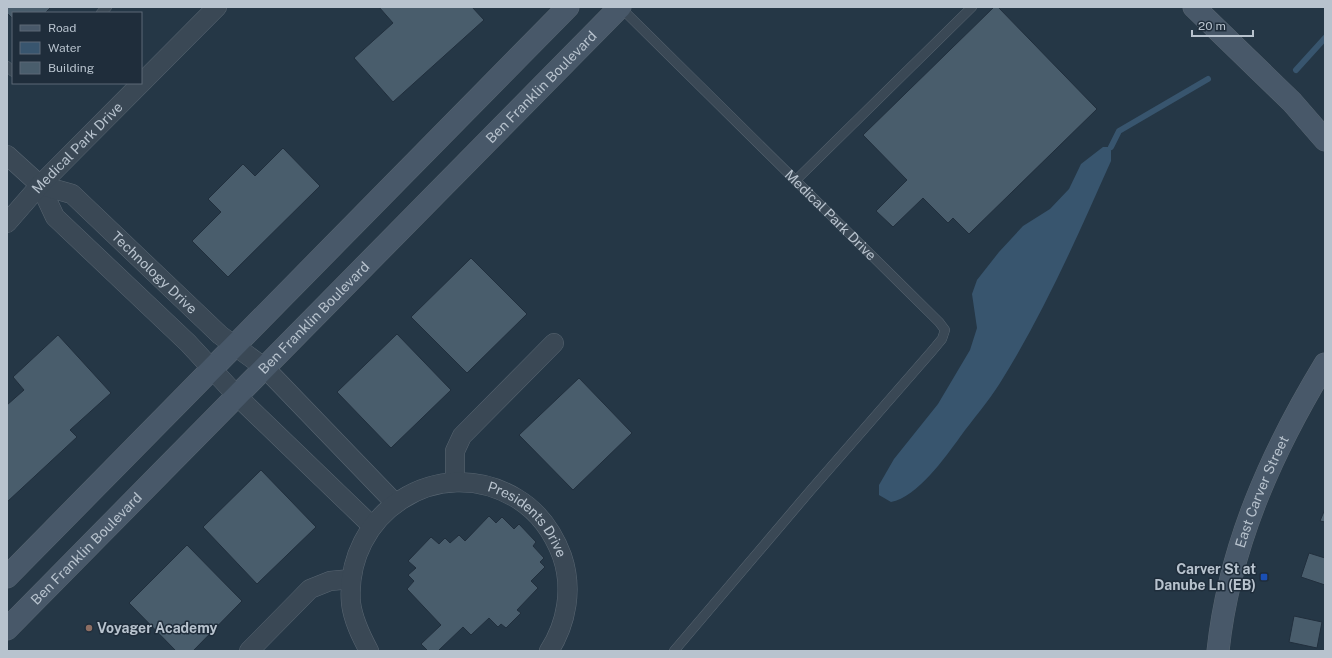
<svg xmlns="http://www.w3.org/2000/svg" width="1332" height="658" font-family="'Public Sans',sans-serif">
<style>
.water{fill:#38556e}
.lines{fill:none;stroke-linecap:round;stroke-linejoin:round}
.stream{stroke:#38556e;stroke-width:6}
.building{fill:#495d6c;stroke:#212f3d}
.lane-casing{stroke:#596672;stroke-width:10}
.street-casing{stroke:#596672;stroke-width:20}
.secondary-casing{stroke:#596672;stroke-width:23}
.lane{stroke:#3a4855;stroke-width:9}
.street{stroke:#3a4855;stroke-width:19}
.secondary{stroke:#485869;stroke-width:22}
.transit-dot{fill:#1a4fb4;stroke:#1f2d3b;stroke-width:1.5}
.education-dot{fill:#8d6e63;stroke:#1f2d3b;stroke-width:1.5}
.labels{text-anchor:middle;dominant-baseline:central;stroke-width:3;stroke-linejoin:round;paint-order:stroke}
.street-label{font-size:14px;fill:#b8c3ce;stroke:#1f2d3b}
.poi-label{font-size:14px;font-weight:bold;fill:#b8c3ce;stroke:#1f2d3b;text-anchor:end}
</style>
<rect width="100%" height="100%" fill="#253746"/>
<path class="water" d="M 1103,147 L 1111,147 L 1111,161 C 1077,237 1044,313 1000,383 C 988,402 973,419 960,437 C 945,458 917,497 891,502 L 879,495 L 879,485 L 894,459 L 938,404 L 970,350 L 977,328 L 972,294 L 977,280 L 999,252 L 1023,226 L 1050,209 L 1069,189 L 1081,164 Z"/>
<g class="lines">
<path class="stream" d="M 1296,70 L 1325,38
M 1111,147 L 1119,131 L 1208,79"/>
</g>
<path class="building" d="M 7,7 L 51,7 L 45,13 L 13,13 L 13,19 L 7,13 Z
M 379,7 L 472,7 L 484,20 L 393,102 L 354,58 L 393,23 Z
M 994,7 L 998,7 L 1097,109 L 969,234 L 953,218 L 948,223 L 923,198 L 893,227 L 876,211 L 907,180 L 863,135 Z
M 283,148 L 320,186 L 228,277 L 192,241 L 221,212 L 208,199 L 243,164 L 255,176 Z
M 471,258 L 527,314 L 467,373 L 411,317 Z
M 397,334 L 451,390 L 391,448 L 337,392 Z
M 58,335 L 111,393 L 70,430 L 77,437 L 7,502 L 7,405 L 24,390 L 13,377 Z
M 579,378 L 632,433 L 573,490 L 519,435 Z
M 261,470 L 316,527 L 257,584 L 203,527 Z
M 1325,509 L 1325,522 L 1320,521 Z
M 489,516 L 496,523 L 502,517 L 514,529 L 519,524 L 536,542 L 533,546 L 544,558 L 540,562 L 545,567 L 531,581 L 538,588 L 517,610 L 521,613 L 506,628 L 501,624 L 498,627 L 489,618 L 471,635 L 463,627 L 438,651 L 428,651 L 421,644 L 441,625 L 407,589 L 414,581 L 408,575 L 416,568 L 408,561 L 431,537 L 439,544 L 445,538 L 450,543 L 459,535 L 465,541 Z
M 187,545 L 242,601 L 193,651 L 176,651 L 129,603 Z
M 1309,553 L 1325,558 L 1325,585 L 1301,577 Z
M 1294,616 L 1322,622 L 1317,648 L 1289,642 Z"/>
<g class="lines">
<defs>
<g id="lane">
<path id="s1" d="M 620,7 L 939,322 L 945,330 L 942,339 L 932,351 L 810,491 L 674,651"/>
<path d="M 101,13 L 107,7"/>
<path d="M 7,66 L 13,72"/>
<path d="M 796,180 L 972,7"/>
</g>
<g id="street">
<path d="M 7,155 L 40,185 L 55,217 L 188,343 L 237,396 L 372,526"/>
<path id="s2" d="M 40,185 L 72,194 L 220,335 L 265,368 L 395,503"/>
<path id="s3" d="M 7,223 L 40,185 L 217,7"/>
<path d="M 455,482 L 455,451 L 462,436 L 554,343"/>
<path d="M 249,651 L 310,589 L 330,581 L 351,579"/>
<path id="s4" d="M 369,651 C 361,636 353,620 351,603 C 344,513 438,452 516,498 C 538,511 553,532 562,556 C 573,588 567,623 549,651"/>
</g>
<g id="secondary">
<path d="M 1194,7 L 1292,102 L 1325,140"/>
<path d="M 7,577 L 568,7"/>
<path id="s5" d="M 7,629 L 620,7"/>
<path id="s6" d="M 1218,651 C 1229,547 1271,453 1325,364"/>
</g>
</defs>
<use href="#lane" class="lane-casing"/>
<use href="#street" class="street-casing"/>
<use href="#secondary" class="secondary-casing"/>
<use href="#lane" class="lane"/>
<use href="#street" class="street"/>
<use href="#secondary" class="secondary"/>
</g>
<rect class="transit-dot" x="1260" y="573" width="8" height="8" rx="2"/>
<circle class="education-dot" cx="89" cy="628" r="4"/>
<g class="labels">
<g class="street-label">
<text stroke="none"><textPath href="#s5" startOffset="761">Ben Franklin Boulevard</textPath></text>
<text stroke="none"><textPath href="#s3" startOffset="103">Medical Park Drive</textPath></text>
<text stroke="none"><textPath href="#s1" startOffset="296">Medical Park Drive</textPath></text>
<text stroke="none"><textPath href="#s2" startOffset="147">Technology Drive</textPath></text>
<text stroke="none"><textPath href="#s5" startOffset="437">Ben Franklin Boulevard</textPath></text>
<text stroke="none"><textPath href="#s6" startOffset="166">East Carver Street</textPath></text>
<text stroke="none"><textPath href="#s4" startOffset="316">Presidents Drive</textPath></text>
<text stroke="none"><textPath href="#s5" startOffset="113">Ben Franklin Boulevard</textPath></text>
</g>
<g class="poi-label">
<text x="1256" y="569">Carver St at<tspan x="1256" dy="16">Danube Ln (EB)</tspan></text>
<text x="97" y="628" text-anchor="start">Voyager Academy</text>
</g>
</g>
<rect width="1332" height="658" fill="none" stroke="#b8c3ce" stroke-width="16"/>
<rect x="12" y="12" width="130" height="72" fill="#1f2d3b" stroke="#5c6976"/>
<rect x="20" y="25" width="20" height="6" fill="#485869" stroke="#5c6976"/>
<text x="48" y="32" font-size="12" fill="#b8c3ce">Road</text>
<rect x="20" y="42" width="20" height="12" fill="#38556e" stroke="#5c6976"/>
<text x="48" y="52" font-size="12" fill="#b8c3ce">Water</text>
<rect x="20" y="62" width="20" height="12" fill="#495d6c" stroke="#5c6976"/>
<text x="48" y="72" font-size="12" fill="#b8c3ce">Building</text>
<path d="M1192 30v6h61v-6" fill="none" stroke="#b8c3ce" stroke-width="2"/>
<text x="1198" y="30" font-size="12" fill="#b8c3ce" stroke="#1f2d3b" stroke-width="3" paint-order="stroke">20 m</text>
</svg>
